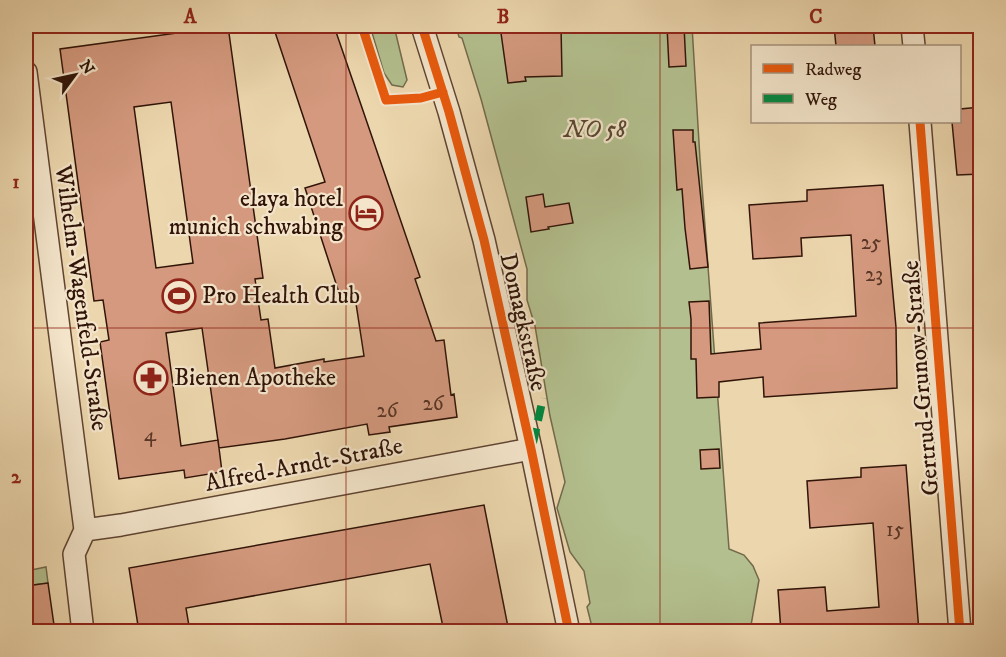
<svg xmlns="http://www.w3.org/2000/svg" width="1006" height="657" font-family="'IM FELL DW Pica',serif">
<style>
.green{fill:#b3bf8e;stroke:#726a4b;stroke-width:1.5}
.building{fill:#d4997e;stroke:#301408;stroke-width:1.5;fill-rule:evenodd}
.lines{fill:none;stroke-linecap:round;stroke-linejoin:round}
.minor-casing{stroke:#5f4431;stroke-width:24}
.minor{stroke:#f3e4ca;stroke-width:21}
.quiet{stroke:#00873e;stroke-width:8;stroke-dasharray:15 8;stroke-linecap:butt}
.cycleway-casing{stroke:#f3e4ca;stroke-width:13}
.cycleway{stroke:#e8590c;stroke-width:9}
.grid{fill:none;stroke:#8f2418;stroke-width:1.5;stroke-opacity:0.55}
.labels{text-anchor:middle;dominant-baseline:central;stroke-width:4.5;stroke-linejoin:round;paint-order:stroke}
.number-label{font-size:21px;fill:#593526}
.park-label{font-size:24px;font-style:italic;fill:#574730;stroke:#f3e4ca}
.poi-label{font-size:24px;fill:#301408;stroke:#f3e4ca;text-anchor:start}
.street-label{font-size:24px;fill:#301408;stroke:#f3e4ca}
.neatline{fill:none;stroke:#8f2418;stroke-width:2}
.grid-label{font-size:20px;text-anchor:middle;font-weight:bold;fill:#8f2418}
</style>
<rect width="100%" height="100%" fill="#ecd6ad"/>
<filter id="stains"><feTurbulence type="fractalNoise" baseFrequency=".00333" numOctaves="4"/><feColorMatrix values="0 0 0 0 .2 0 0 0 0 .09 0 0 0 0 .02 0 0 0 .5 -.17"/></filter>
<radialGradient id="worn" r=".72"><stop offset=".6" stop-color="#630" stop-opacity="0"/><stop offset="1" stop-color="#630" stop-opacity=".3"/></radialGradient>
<path class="green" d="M 370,26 L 394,26 L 407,80 L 403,87 L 392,85 L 384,73 Z
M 456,26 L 692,26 L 700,159 L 729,549 L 744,555 L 753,566 L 759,580 L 750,631 L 593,631 L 587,607 L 590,603 L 584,571 L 570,552 L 557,508 L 565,482 L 550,416 L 535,326 L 527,300 L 527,269 L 481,99 L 462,38 L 459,37 Z
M 46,567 L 48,583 L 26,586 L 26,571 Z"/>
<path class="building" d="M 228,26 L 263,278 L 255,279 L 261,320 L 268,319 L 275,368 L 324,359 L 324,362 L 364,356 L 355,297 L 341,299 L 305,188 L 325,182 L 273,26 L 334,26 L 420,277 L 415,279 L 436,341 L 444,340 L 451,395 L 454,394 L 457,417 L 389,427 L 390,432 L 369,435 L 367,424 L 285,439 L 219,448 L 202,328 L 166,333 L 181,446 L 218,440 L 222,472 L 185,478 L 184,470 L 119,479 L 100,342 L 109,340 L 103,300 L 94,301 L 60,49 ZM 171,102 L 193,263 L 156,268 L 134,107 Z
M 500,26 L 561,26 L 562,76 L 525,77 L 526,81 L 508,83 Z
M 667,26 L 684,26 L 686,66 L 669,67 Z
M 834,26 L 873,26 L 875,46 L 836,46 Z
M 981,107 L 981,174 L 957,175 L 952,122 L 960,122 L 960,109 Z
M 673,130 L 693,130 L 693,142 L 695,142 L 708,267 L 690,269 L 685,228 L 682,189 L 677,190 Z
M 883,185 L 896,327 L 897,388 L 764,397 L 763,377 L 719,382 L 719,397 L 697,398 L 696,359 L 691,359 L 691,319 L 689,302 L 709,301 L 711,354 L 761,349 L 759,323 L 856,316 L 851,235 L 801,238 L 802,256 L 753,259 L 749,205 L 807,201 L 807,190 Z
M 543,194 L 545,207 L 569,203 L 573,223 L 548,227 L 549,229 L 531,232 L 526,197 Z
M 719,449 L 720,468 L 701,469 L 700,450 Z
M 906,465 L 919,632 L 781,632 L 778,590 L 825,587 L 827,611 L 879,607 L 873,523 L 810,528 L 807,481 L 861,477 L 861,468 Z
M 484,505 L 509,632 L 444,632 L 430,564 L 186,608 L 190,632 L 139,632 L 129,568 Z
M 48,583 L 55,632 L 26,632 L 26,586 Z"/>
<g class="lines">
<defs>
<path id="minor" d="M 422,26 L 449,112 L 484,240 L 531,449 L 569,632
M 912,26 L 914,46
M 26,72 L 85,530
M 920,122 L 960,632
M 85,530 L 121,525 L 531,449
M 83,632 L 74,554 L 85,530"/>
</defs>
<use href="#minor" class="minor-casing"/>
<use href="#minor" class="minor"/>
<path class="quiet" d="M 533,443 L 543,398"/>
<defs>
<path id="cycleway" d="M 362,26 L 386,100 L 421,98 L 443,92
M 422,26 L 449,112 L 484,240 L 531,449 L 569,632
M 920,122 L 960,632"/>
</defs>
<use href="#cycleway" class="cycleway-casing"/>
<use href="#cycleway" class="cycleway"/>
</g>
<path class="grid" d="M 346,26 L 346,632M 660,26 L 660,632M 26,328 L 980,328"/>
<defs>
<symbol id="hotel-ring" viewBox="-11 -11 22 22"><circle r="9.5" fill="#f3e4ca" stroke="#8f2418" stroke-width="1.5"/><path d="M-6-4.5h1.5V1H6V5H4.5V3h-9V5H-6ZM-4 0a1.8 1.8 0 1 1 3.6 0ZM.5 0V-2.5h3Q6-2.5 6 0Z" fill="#8f2418"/></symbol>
<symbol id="stadium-ring" viewBox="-11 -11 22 22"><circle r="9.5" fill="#f3e4ca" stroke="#8f2418" stroke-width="1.5"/><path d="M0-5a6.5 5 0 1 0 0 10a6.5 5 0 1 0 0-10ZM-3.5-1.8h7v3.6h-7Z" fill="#8f2418"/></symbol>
<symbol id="pharmacy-ring" viewBox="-11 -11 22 22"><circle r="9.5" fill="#f3e4ca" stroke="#8f2418" stroke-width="1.5"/><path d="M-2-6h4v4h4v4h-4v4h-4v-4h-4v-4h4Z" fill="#8f2418"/></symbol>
</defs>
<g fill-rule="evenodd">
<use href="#hotel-ring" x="347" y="194" width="38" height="38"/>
<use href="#stadium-ring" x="160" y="277" width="38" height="38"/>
<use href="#pharmacy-ring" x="132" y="359" width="38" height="38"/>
</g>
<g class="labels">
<g class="number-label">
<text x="871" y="243">25</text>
<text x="874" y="275">23</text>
<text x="433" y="404">26</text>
<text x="387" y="411">26</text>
<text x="150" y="435">4</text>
<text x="895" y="530">15</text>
</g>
<g class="park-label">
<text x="595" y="130">NO 58</text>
</g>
<g class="poi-label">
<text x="343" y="199" text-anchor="end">elaya hotel<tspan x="343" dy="28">munich schwabing</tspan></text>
<text x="202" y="296">Pro Health Club</text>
<text x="174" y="378">Bienen Apotheke</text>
</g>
<g class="street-label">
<text transform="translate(81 298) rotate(82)">Wilhelm-Wagenfeld-Straße</text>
<text transform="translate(523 322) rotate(77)">Domagkstraße</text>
<text transform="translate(921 378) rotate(-95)">Gertrud-Grunow-Straße</text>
<text transform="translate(304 465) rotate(-11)">Alfred-Arndt-Straße</text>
</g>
</g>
<rect width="1006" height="657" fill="none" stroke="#ecd6ad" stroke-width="66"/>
<rect x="751" y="45" width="210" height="78" fill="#f3e4ca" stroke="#a5917c" stroke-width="1.5"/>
<rect x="763" y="64" width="30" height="9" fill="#e8590c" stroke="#a5917c" stroke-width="1.5"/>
<text x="805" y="75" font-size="18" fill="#301408">Radweg</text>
<rect x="763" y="94" width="30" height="9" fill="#00873e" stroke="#a5917c" stroke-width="1.5"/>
<text x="805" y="105" font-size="18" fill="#301408">Weg</text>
<g transform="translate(75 75) rotate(57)" stroke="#f3e4ca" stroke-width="4.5" paint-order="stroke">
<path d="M0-4.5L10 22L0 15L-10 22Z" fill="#301408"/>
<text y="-9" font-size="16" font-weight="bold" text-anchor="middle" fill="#301408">N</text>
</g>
<rect x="33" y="33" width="940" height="591" class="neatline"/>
<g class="grid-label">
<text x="190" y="23">A</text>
<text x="503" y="23">B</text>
<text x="816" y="23">C</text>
<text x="16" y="188">1</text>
<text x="16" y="483">2</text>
</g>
<rect width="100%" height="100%" filter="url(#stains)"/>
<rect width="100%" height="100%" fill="url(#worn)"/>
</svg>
